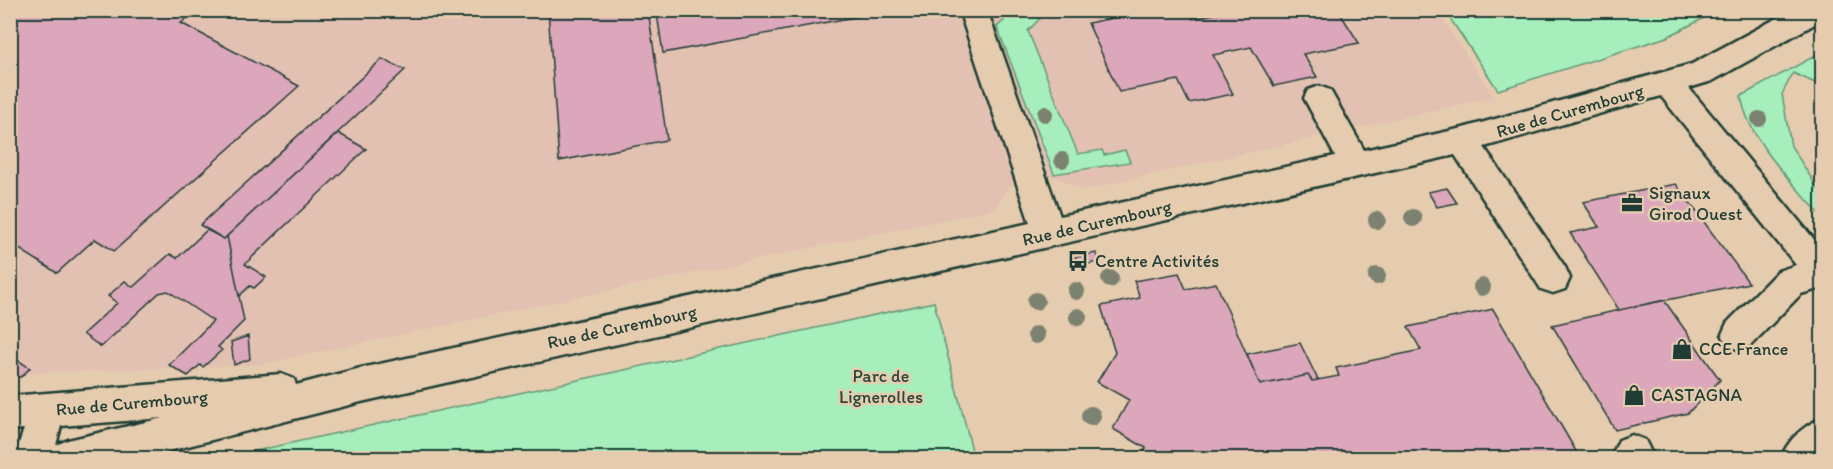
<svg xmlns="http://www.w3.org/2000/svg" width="1833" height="469" font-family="Itim,sans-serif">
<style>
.built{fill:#e3c1b2}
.green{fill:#a6eebb;stroke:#629678;stroke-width:1.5}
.building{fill:#dca6bb;stroke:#1f3d34;stroke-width:1.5}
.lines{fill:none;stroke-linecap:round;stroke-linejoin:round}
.minor-casing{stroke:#1f3d34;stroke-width:5}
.minor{fill:#e6ccae;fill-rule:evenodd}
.tree{fill:#7c826f}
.labels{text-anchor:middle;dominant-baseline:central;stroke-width:5;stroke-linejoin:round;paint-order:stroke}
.street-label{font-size:18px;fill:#1f3d34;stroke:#e6ccae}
.poi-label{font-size:18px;fill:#1f3d34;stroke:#e6ccae;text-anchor:start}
.park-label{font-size:18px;fill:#26463b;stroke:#e6ccae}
</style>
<rect width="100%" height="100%" fill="#e6ccae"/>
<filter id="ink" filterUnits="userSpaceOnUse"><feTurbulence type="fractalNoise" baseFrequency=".0167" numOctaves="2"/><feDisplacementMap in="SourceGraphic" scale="12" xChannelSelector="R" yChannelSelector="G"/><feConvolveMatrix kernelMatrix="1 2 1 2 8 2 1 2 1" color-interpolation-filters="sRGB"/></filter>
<g filter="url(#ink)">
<path class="built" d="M 10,11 L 1438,11 L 1494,97 L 1083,190 L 1055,177 L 1010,185 L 995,209 L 258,365 L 11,374 Z"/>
<path class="green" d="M 1014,11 L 1047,11 L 1028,31 L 1078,154 L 1102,150 L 1104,155 L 1125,150 L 1130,162 L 1054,174 L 997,27 Z
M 1445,11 L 1718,11 L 1667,37 L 1498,90 Z
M 1822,52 L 1822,86 L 1793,73 L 1782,94 L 1791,146 L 1822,195 L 1822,217 C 1793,182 1749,143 1741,96 Z
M 934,302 L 974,458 L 223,458 Z"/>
<path class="building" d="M 20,10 L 157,10 L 170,17 L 179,10 L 183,10 L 191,15 L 181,23 L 299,86 L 114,251 L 95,239 L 57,273 L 10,243 L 10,18 Z
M 548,10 L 648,10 L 667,140 L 559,161 Z
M 677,10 L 892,10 L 663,53 L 657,14 Z
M 1142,10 L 1189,10 L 1193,19 L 1231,10 L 1338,10 L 1359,43 L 1303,54 L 1317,77 L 1274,86 L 1251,47 L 1213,55 L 1233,94 L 1189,103 L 1178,80 L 1119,92 L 1088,23 L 1143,12 Z
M 382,59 L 405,70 L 224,239 L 200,225 Z
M 338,133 L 366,149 L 245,264 L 266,277 L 254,288 L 250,286 L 239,296 L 227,236 Z
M 1676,184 L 1749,283 L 1619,310 L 1570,233 L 1599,227 L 1583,202 Z
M 1447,188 L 1457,203 L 1437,207 L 1428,192 Z
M 207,230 L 224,239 L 227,236 L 244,321 L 218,347 L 222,350 L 203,367 L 200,365 L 188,376 L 169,365 L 213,321 L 168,291 L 159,293 L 101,347 L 83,334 L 117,303 L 108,296 L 125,281 L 133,287 L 170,254 L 177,258 Z
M 1096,253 L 1099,262 L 1073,267 L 1070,258 Z
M 1179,273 L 1186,289 L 1216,283 L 1260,385 L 1308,375 L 1312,381 L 1339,376 L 1336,368 L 1421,350 L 1408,327 L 1493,309 L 1580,458 L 1140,458 L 1146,448 L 1113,429 L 1129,400 L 1097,382 L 1115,353 L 1101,306 L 1140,298 L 1134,281 Z
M 1664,300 L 1720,380 L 1688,413 L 1615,430 L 1552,325 Z
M 248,336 L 250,359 L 234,365 L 231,342 Z
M 1300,343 L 1318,380 L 1312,381 L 1308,375 L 1260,385 L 1247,354 Z
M 10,355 L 30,368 L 21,377 L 10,377 Z"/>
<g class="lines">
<defs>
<path id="minor" d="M 959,10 L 987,10 L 1060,216 L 1335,156 L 1304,98 L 1308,90 L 1319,86 L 1330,90 L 1364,150 L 1463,128 L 1692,64 L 1792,10 L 1822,10 L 1822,20 L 1712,81 L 1689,88 L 1822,249 L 1822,288 L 1801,294 L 1751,345 L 1739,350 L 1727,345 L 1722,334 L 1727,323 L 1778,271 L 1796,265 L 1661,96 L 1484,147 L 1565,267 L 1570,278 L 1565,289 L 1553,293 L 1541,289 L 1455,155 L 361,402 L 141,458 L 14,458 L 24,429 L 10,430 L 10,396 L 281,374 L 294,379 L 296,385 L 361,368 L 1030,223 ZM 163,418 L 68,440 L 56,445 L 61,426 Z
M 1822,418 L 1822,458 L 1781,458 C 1788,440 1804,425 1822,418 Z
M 1632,435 L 1645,440 L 1654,458 L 1616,458 L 1613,453 L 1619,440 Z"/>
</defs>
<use href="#minor" class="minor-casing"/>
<use href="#minor" class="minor"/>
</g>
<g class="tree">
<circle cx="1045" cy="114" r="8"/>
<circle cx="1759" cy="119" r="8"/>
<circle cx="1062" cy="160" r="8"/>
<circle cx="1413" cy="218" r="9"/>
<circle cx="1377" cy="220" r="9"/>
<circle cx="1377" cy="276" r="9"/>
<circle cx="1110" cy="279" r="9"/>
<circle cx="1482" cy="287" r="9"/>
<circle cx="1076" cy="291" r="9"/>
<circle cx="1036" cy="301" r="9"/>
<circle cx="1078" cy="317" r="9"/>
<circle cx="1036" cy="335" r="9"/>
<circle cx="1091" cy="416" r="10"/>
</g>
</g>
<defs>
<symbol id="office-bare" viewBox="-9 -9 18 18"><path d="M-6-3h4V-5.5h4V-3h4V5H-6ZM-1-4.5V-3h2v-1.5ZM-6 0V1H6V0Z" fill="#1f3d34" stroke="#e6ccae" stroke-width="2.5" paint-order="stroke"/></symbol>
<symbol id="bus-bare" viewBox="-9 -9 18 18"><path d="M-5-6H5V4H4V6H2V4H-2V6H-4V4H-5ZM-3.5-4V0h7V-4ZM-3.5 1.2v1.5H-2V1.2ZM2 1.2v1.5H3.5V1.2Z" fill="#1f3d34" stroke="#e6ccae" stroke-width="2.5" paint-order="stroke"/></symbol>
<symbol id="shop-bare" viewBox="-9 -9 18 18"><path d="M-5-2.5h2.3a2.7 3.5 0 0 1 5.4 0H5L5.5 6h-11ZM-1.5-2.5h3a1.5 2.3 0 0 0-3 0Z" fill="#1f3d34" stroke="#e6ccae" stroke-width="2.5" paint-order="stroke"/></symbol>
</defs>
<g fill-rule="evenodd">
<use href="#office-bare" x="1617" y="188" width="30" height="30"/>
<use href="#bus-bare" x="1063" y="246" width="30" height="30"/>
<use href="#shop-bare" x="1667" y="334" width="30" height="30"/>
<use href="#shop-bare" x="1619" y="380" width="30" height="30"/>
</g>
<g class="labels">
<g class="street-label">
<text transform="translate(1570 111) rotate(-16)">Rue de Curembourg</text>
<text transform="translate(1097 223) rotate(-13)">Rue de Curembourg</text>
<text transform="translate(622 327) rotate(-12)">Rue de Curembourg</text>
<text transform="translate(132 403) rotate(-5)">Rue de Curembourg</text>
</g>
<g class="poi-label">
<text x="1649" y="193">Signaux<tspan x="1649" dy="21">Girod Ouest</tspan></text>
<text x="1095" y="261">Centre Activités</text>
<text x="1699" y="349">CCE France</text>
<text x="1651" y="395">CASTAGNA</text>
</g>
<g class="park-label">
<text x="881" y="376">Parc de<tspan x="881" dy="21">Lignerolles</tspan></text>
</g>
</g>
<rect width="1833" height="469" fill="none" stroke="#e6ccae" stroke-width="36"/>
<rect x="18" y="18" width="1797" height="433" fill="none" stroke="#1f3d34" stroke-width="2" filter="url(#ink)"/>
</svg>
